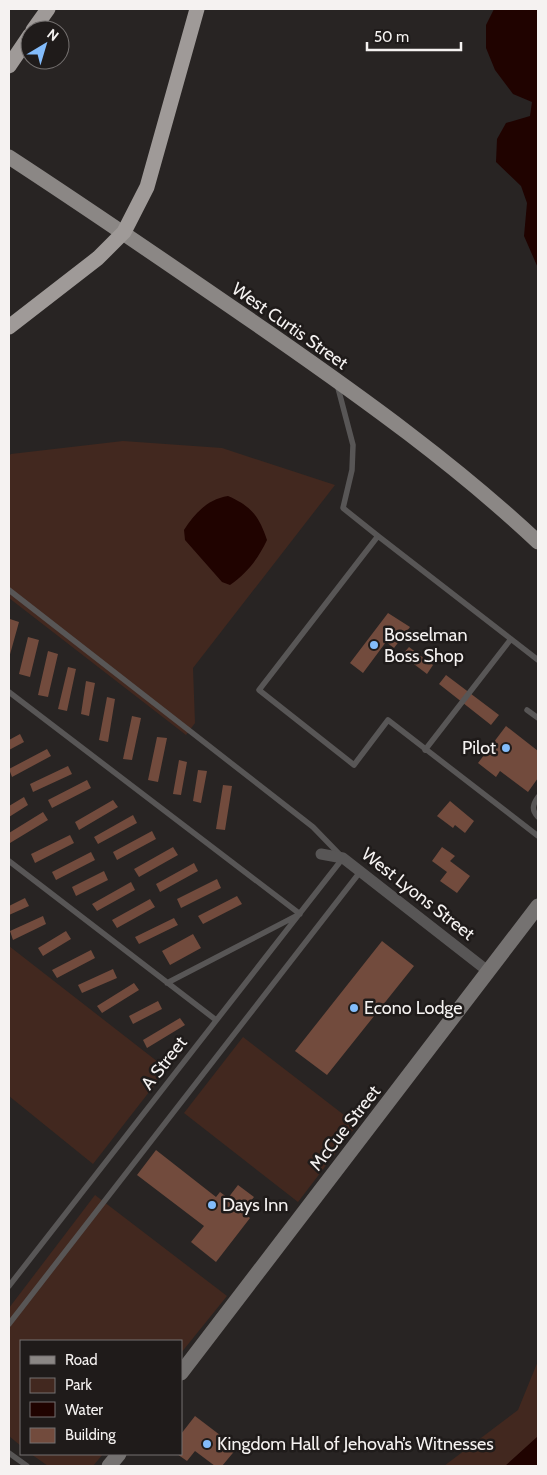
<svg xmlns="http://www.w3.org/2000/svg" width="547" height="1475" font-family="Cabin,sans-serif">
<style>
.green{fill:#42281f}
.water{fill:#200300}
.building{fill:#724b3d}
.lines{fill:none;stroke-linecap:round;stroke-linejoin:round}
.lane{stroke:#585656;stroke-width:5.5}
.street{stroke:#585656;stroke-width:11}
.secondary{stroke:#757271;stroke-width:15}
.primary{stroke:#8b8785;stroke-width:15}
.highway{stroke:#9f9a98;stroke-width:15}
.poi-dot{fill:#83bcfb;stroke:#1f1b1a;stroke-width:2}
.labels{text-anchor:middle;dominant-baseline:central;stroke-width:5;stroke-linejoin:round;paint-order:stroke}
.street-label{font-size:18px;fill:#f5f2f1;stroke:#1f1b1a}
.poi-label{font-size:18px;fill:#f5f2f1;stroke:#1f1b1a;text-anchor:start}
</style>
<rect width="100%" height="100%" fill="#282423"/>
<path class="green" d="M 123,441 L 222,448 L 335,485 L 193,668 L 195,723 L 186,735 L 9,598 L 9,456 L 11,454 Z
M 9,946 L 167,1069 L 93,1164 L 9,1096 Z
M 243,1037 L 357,1125 L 298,1202 L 184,1113 Z
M 95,1195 L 227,1296 L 181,1353 L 181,1341 L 21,1341 L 21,1446 L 9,1436 L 9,1308 Z
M 538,1361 L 538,1466 L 444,1466 L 518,1410 Z
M 31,1454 L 103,1454 L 93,1466 L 48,1466 Z"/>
<path class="water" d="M 494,9 L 538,9 L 538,268 L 524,236 L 527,203 L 521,186 L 496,162 L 497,139 L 506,123 L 530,116 L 532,102 L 513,94 L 495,70 L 486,48 L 486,25 Z
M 228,496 C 251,506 259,516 267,540 C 258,559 247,573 230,585 L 222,582 L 185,540 L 184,530 C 195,513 208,499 228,496 Z
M 538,1435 L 538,1466 L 505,1466 L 537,1437 Z"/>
<path class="building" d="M 388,613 L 410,627 L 394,648 L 386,642 L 363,673 L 350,663 Z
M 10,619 L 19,622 L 9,658 L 9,625 Z
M 28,637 L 39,640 L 30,677 L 19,674 Z
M 409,647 L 433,665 L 427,674 L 402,655 Z
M 48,651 L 58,654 L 48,697 L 38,695 Z
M 68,667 L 76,669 L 67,711 L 58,709 Z
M 446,675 L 499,715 L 491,725 L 439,684 Z
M 86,681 L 95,683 L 89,716 L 81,714 Z
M 107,697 L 115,699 L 108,742 L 99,740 Z
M 132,716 L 141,718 L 132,760 L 123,759 Z
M 506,726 L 538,751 L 538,778 L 528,792 L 500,771 L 496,777 L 478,763 Z
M 20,734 L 24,742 L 9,750 L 9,740 Z
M 157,737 L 167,738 L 158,782 L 148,780 Z
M 47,749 L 51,756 L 12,777 L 9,769 Z
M 179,760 L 187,762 L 181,795 L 173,794 Z
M 68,766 L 72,774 L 33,792 L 30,784 Z
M 198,770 L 207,771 L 201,803 L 193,801 Z
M 87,780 L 91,788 L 52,808 L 48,800 Z
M 223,785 L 232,786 L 225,830 L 216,829 Z
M 24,797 L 28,805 L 9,817 L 9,806 Z
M 113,800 L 118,807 L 79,830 L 75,822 Z
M 450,801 L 474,821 L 465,833 L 455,825 L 453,828 L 437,816 Z
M 43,812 L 48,820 L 10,843 L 9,833 Z
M 133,815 L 137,823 L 98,844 L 94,837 Z
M 152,831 L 156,839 L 117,860 L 113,852 Z
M 70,835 L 74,843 L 35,863 L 31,854 Z
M 173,847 L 178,855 L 139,877 L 134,869 Z
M 442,847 L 455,856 L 450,861 L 470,876 L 457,893 L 440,881 L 447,872 L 432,861 Z
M 91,852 L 95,860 L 56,880 L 52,872 Z
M 194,863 L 198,871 L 160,892 L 156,884 Z
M 104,871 L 108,880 L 76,896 L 72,887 Z
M 217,879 L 221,888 L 181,908 L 177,899 Z
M 131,882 L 135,890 L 97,911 L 92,904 Z
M 237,896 L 242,904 L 203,924 L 198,916 Z
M 25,898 L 29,906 L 9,915 L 9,906 Z
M 150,899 L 155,907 L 117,928 L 112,920 Z
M 43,916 L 46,924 L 13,940 L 10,931 Z
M 174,918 L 178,925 L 139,944 L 135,937 Z
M 66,931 L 71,939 L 43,956 L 38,948 Z
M 193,934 L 201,948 L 170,965 L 162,951 Z
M 382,941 L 414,966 L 327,1075 L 295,1051 Z
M 91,950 L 95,958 L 57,978 L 52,970 Z
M 113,969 L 117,978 L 82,993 L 78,985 Z
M 134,983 L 139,990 L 102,1013 L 97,1006 Z
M 158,1001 L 162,1009 L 133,1024 L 129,1016 Z
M 180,1018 L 185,1025 L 147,1048 L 143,1040 Z
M 156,1150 L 216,1197 L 220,1192 L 228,1198 L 238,1185 L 254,1197 L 242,1212 L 250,1218 L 216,1262 L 191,1242 L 204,1226 L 137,1175 Z
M 195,1416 L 237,1448 L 222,1466 L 215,1466 L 195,1451 L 187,1461 L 177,1454 L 181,1454 L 181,1434 Z"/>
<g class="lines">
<path class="lane" d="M 337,384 L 353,445 L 352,470 L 343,508 L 378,536 L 259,690 L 354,765 L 388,720 L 538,836
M 378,536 L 538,660
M 9,590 L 313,827 L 343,858 L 9,1286
M 9,692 L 300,914 L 167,983
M 527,710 L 538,718
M 425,750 L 511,639
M 538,797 C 533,804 531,810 538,817
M 9,861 L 216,1020
M 9,1324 L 360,872
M 9,1453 L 27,1466"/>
<path class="street" d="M 321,854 L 343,858 L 489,972"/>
<path class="secondary" d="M 181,1373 L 538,906
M 109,1466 L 119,1454"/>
<path class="primary" d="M 9,157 C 98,215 185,275 272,335 C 364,399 456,465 538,542"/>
<path class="highway" d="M 33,30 L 48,9
M 9,66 L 30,35
M 9,327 L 98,258 L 124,232 L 147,187 L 197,9"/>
</g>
<g class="poi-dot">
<circle cx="374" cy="645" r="5"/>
<circle cx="506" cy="748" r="5"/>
<circle cx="354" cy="1008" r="5"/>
<circle cx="212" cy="1205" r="5"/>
<circle cx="207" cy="1444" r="5"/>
</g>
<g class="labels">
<g class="street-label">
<text transform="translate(290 326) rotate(35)">West Curtis Street</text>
<text transform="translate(418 894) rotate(38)">West Lyons Street</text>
<text transform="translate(164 1063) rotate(-52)">A Street</text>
<text transform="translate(345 1128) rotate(-52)">McCue Street</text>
</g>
<g class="poi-label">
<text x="384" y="635">Bosselman<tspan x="384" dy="21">Boss Shop</tspan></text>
<text x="496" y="748" text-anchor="end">Pilot</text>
<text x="364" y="1008">Econo Lodge</text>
<text x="222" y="1205">Days Inn</text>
<text x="217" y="1444">Kingdom Hall of Jehovah’s Witnesses</text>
</g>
</g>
<rect width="547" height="1475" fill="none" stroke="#f5f2f1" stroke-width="20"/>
<rect x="20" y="1340" width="162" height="115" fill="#1f1b1a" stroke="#757170"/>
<rect x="30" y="1356" width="25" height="8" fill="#8b8785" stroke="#757170"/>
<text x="65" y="1365" font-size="15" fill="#f5f2f1">Road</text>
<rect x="30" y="1378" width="25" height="15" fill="#42281f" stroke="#757170"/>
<text x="65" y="1390" font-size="15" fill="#f5f2f1">Park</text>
<rect x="30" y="1402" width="25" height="15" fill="#200300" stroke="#757170"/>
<text x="65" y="1415" font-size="15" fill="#f5f2f1">Water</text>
<rect x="30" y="1428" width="25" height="15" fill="#724b3d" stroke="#757170"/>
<text x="65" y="1440" font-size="15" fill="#f5f2f1">Building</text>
<g transform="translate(45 45) rotate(38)"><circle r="24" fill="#1f1b1a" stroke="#757170"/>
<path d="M0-4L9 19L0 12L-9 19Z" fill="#83bcfb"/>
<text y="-8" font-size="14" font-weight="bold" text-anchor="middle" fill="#f5f2f1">N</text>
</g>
<path d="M367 42v8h94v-8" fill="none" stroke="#f5f2f1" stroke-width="2.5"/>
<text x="374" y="42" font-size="15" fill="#f5f2f1" stroke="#1f1b1a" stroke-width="4" paint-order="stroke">50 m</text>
</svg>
